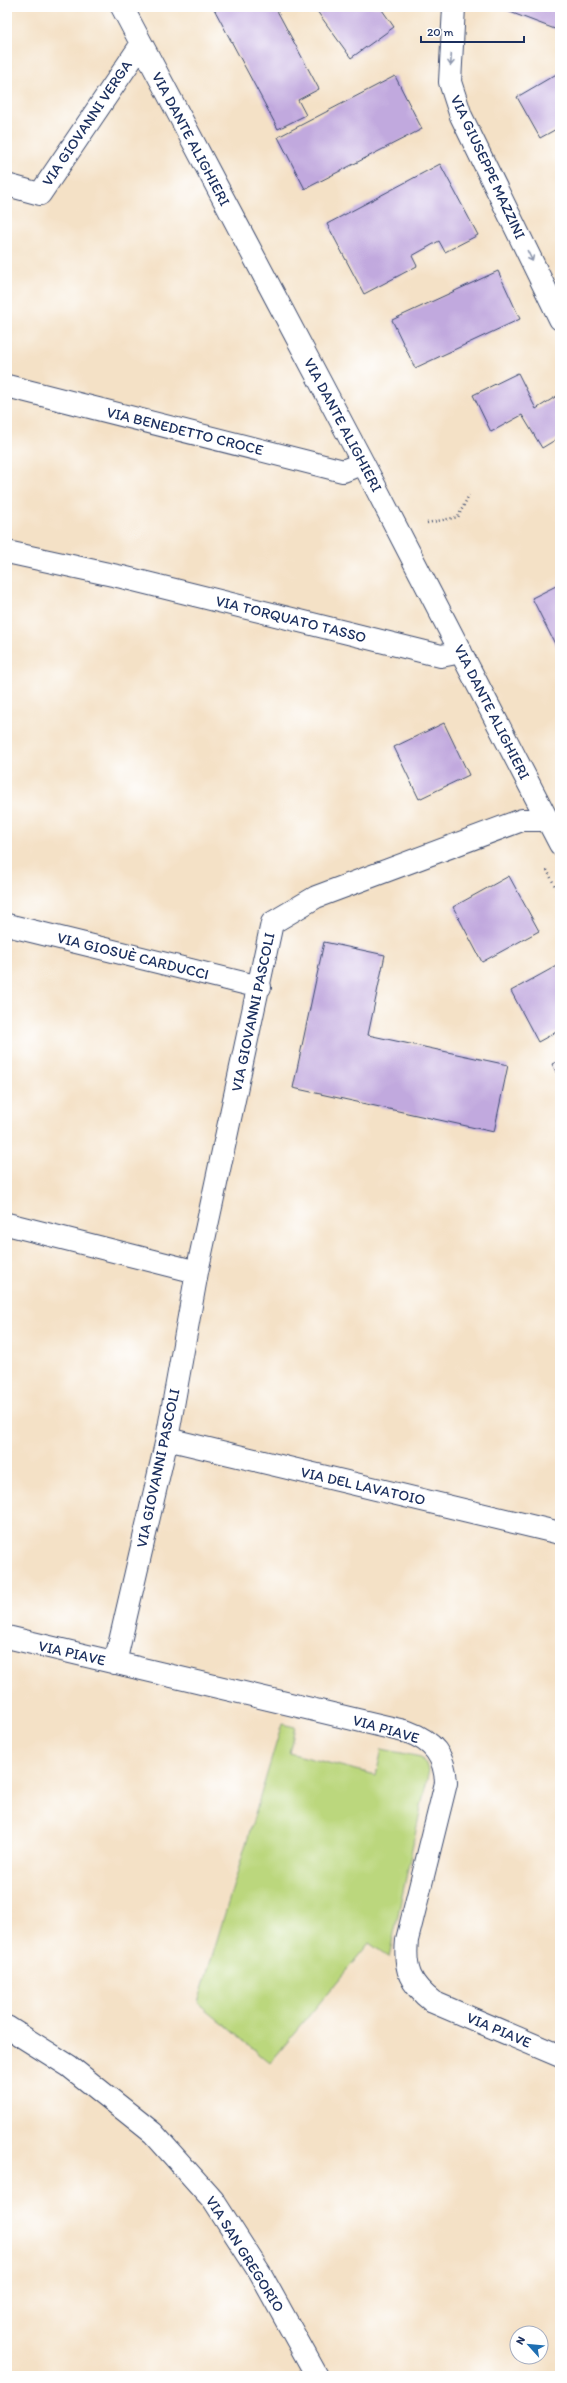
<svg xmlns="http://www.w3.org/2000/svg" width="567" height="2383" font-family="Itim,sans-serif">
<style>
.green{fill:#bbd77d;stroke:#6b836e}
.building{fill:#c1a9de}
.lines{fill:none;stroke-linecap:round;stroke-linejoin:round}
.minor-casing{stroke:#3c4a6e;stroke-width:24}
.path{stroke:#3c4a6e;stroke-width:2.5;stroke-dasharray:1 3;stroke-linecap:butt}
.minor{stroke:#fff;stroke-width:22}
.oneway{stroke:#8d97ae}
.labels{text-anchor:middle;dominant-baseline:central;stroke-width:3;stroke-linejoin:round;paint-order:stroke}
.street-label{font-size:15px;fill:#1b2f5e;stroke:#fff}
</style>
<rect width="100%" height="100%" fill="#fff"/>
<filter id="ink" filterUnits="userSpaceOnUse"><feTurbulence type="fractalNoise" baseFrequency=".025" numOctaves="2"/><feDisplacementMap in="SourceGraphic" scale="8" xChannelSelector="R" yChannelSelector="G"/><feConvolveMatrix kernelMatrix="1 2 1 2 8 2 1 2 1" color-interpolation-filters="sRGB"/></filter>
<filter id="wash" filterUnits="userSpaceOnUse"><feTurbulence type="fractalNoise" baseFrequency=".012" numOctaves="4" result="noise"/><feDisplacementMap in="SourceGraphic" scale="16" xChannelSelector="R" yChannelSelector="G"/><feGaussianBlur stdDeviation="0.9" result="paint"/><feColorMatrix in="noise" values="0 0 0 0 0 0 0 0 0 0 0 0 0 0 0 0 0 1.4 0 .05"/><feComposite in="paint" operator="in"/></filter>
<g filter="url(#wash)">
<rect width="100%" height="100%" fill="#f4e1c6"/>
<path class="green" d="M 282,1724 L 295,1727 L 289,1753 L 376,1775 L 382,1749 L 421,1757 L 429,1770 L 389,1957 L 369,1943 L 270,2063 L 198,2003 Z"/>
<g id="blocks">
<path class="building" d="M 213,7 L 275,7 L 319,89 L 298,100 L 306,115 L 278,129 Z
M 314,7 L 380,7 L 394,27 L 351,58 Z
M 503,7 L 560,7 L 560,31 L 502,9 Z
M 560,72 L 560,127 L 540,138 L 517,97 Z
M 395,76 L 422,129 L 305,189 L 278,137 Z
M 440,164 L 478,235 L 445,252 L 439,241 L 412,256 L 417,266 L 364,294 L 327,224 Z
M 498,271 L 520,319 L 415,368 L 392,320 Z
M 518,373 L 536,409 L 560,394 L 560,437 L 542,448 L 522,415 L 491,432 L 473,395 Z
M 560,584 L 560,654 L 532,598 Z
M 444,723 L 469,775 L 419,799 L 394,747 Z
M 509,876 L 539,931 L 482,962 L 453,907 Z
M 324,942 L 385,955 L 368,1035 L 508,1065 L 494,1132 L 293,1088 Z
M 560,964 L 560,1030 L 538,1042 L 511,991 Z
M 560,1060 L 560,1080 L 552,1064 Z"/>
</g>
</g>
<g filter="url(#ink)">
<use href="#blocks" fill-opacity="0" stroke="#3c4a6e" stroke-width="1"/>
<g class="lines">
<defs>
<path id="minor" d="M 122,7 L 363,463 L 560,844
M 454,7 L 450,82 L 461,116 L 560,319
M 7,185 L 40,194 L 141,45
M 7,386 L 343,471 L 363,463
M 7,552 L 122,577 L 441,656 L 461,652
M 7,925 L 260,987
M 7,1224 L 197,1272
M 167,1439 L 560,1533
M 7,1637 L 408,1732 C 433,1741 445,1756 446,1783 L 407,1940 C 404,1970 410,1984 433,2002 L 560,2056
M 115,1663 L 167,1439 L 197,1272 L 272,923 L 316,897 L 522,820 L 547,820
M 7,2027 L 69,2066 L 153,2133 L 213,2200 L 260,2273 L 317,2376"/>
</defs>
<use href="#minor" class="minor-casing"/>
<path class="path" d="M 427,523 L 458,517 L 469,495
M 547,870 L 560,896"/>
<use href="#minor" class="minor"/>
</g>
<defs><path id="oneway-shaft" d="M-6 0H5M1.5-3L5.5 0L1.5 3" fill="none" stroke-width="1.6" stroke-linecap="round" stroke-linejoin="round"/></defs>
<g class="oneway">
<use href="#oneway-shaft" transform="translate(451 60) rotate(93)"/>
<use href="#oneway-shaft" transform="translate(530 256) rotate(64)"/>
</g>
</g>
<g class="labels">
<g class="street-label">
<text transform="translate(87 123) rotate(-56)">VIA GIOVANNI VERGA</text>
<text transform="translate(191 139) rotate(62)">VIA DANTE ALIGHIERI</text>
<text transform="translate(488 167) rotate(65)">VIA GIUSEPPE MAZZINI</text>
<text transform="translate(343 425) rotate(62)">VIA DANTE ALIGHIERI</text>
<text transform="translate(185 431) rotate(14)">VIA BENEDETTO CROCE</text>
<text transform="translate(291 619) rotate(14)">VIA TORQUATO TASSO</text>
<text transform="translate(492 712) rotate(63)">VIA DANTE ALIGHIERI</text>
<text transform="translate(133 956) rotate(14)">VIA GIOSUÈ CARDUCCI</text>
<text transform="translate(253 1012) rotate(-78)">VIA GIOVANNI PASCOLI</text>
<text transform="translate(158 1468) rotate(-78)">VIA GIOVANNI PASCOLI</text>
<text transform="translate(363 1486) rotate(13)">VIA DEL LAVATOIO</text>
<text transform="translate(72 1653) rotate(13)">VIA PIAVE</text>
<text transform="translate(386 1729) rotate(16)">VIA PIAVE</text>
<text transform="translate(499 2030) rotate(23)">VIA PIAVE</text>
<text transform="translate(245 2254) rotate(58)">VIA SAN GREGORIO</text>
</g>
</g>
<rect width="567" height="2383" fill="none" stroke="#fff" stroke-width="24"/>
<g transform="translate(529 2345) rotate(297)"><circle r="19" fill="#ffffff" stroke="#a4acbf"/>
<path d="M0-3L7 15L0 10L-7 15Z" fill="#1f6fb2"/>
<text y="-6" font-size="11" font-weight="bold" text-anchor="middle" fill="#1b2f5e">N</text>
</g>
<path d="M421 36v6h103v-6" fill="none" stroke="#1b2f5e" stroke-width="2"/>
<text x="427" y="36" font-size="12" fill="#1b2f5e" stroke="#ffffff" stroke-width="3" paint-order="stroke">20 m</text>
</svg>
